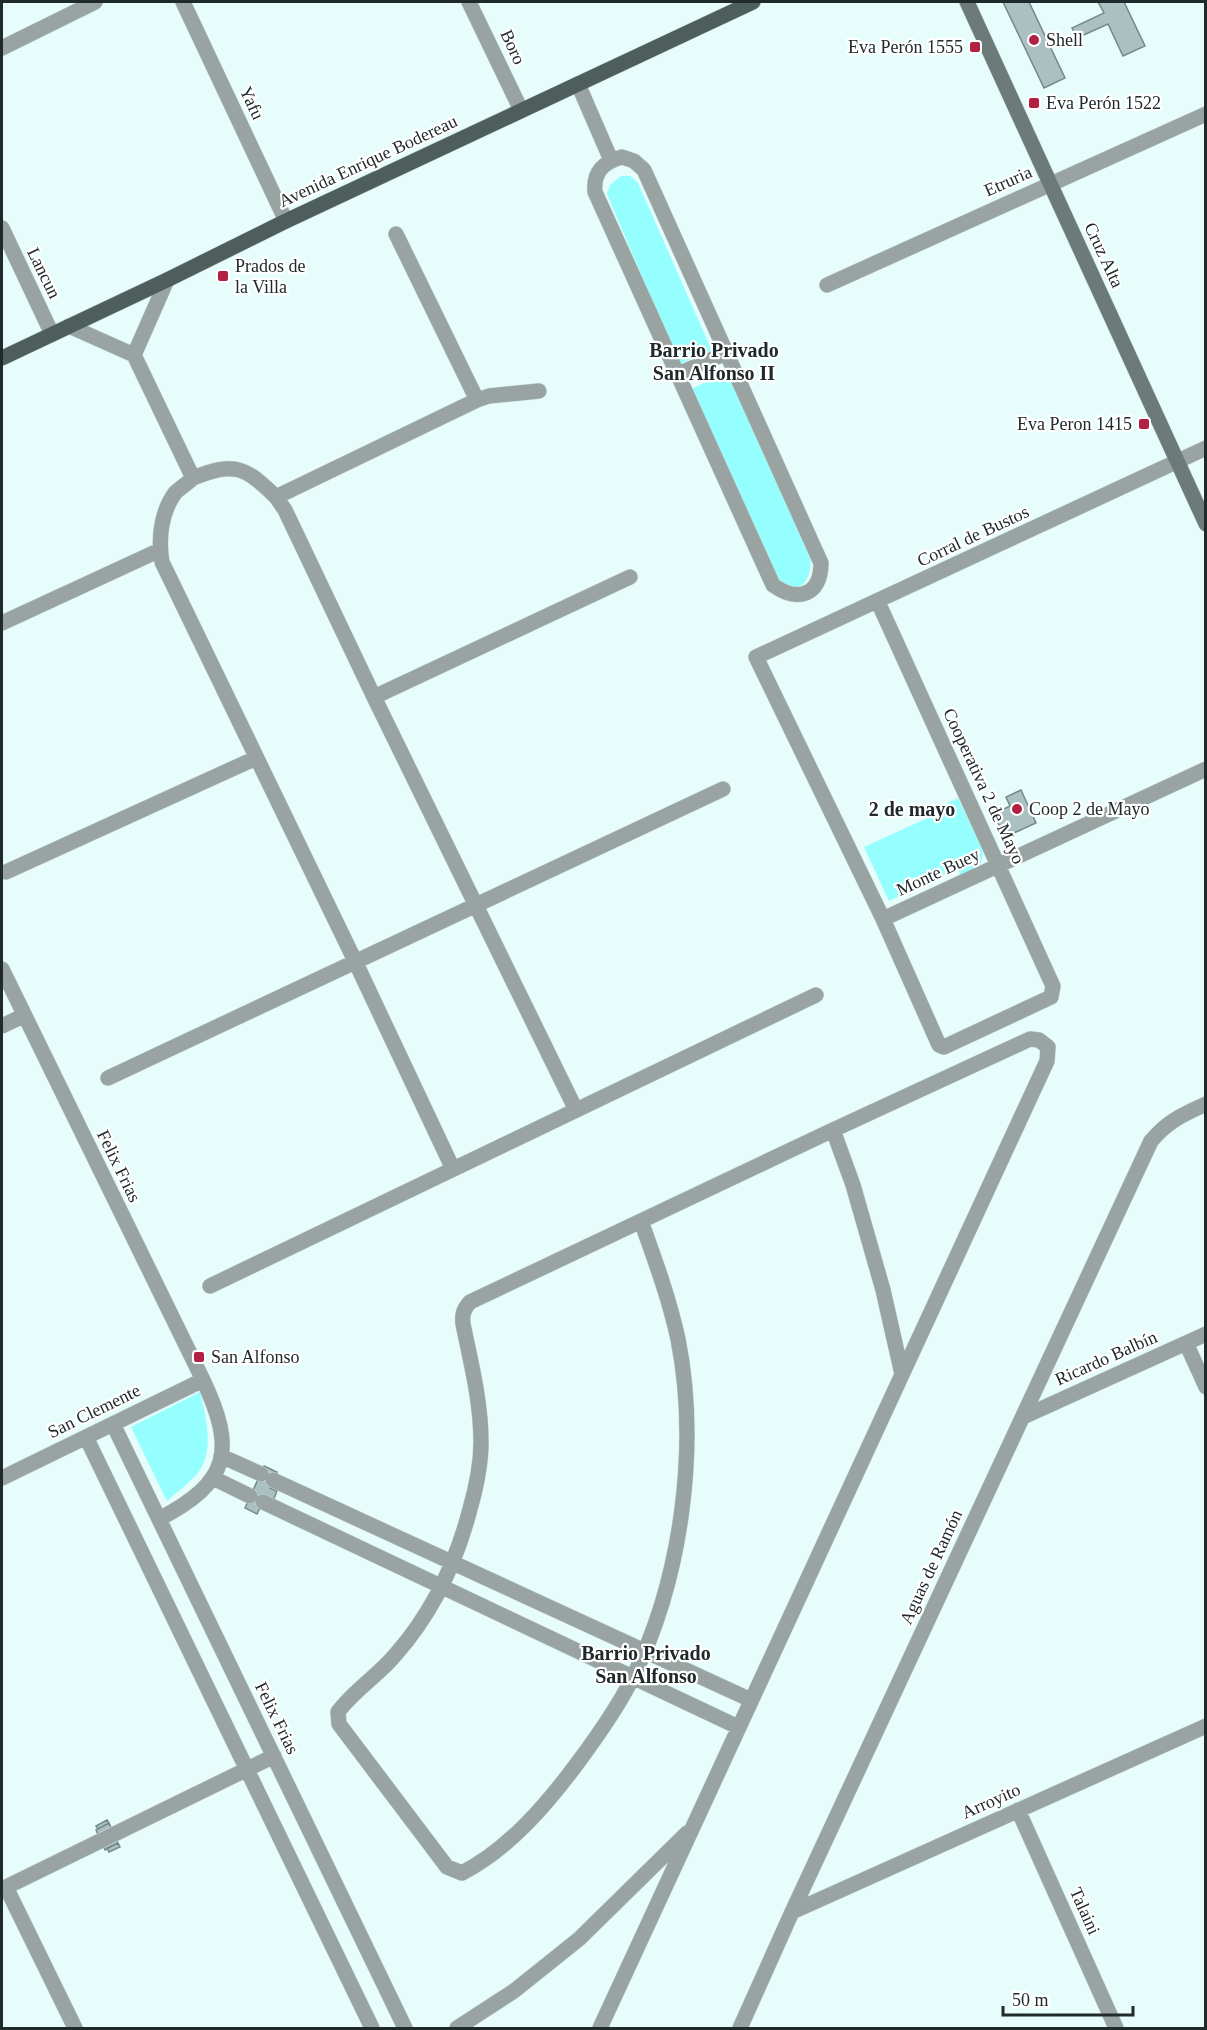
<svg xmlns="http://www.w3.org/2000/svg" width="1207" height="2030" font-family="Georgia,serif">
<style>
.green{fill:#95fefe}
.building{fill:#abc1c1;stroke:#748989;stroke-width:1.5}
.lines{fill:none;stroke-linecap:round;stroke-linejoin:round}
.minor-casing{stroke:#c3d7d6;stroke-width:16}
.secondary-casing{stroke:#c3d7d6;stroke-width:16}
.primary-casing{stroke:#c3d7d6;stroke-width:16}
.minor{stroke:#99a3a2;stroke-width:15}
.secondary{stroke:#6d7a7a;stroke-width:15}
.primary{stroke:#4d5e5d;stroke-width:15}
.poi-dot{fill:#b32142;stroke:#fff;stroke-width:2}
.labels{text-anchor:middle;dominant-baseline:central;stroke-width:4.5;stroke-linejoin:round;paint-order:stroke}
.poi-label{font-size:18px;fill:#212a2a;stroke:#fff;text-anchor:start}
.street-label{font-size:18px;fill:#212a2a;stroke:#fff}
.neighbourhood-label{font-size:20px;font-weight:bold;fill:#212a2a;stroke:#fff}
</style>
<rect width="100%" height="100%" fill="#e6fdfc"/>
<path class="green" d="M 621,176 L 630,176 L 638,183 L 712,351 L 679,364 L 607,194 L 610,185 Z
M 727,372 L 810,558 C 812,570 807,590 791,588 C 786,587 780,584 776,582 L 689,390 Z
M 958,798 L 981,847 L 983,854 L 980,865 L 961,875 L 957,869 L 889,901 L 864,847 L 932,816 L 931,811 Z
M 200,1392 C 206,1417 215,1450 198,1473 C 189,1483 177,1492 167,1501 L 131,1427 Z"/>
<path class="building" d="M 1003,2 L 1029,2 L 1065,78 L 1044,88 Z
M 1098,2 L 1124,2 L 1145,46 L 1123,56 L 1108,24 L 1077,38 L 1072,28 L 1104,13 Z
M 1021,790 L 1036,823 L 1014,833 L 1001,829 L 994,814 L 1010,806 L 1006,797 Z
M 264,1466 L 277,1472 L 270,1488 L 277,1491 L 273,1501 L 265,1498 L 257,1514 L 245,1508 Z
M 107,1820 L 109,1823 L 98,1829 L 96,1826 Z
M 109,1823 L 118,1843 L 105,1850 L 96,1830 Z
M 118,1843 L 120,1847 L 109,1852 L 107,1848 Z"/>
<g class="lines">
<defs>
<path id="minor" d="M 183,2 L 286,221
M 469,2 L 521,110
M 2,48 L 95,2
M 578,84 L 611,160
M 622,157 L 634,161 L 644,170 L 821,563 C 821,595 798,603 773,585 L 595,192 C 593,171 604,162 622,157 Z
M 2,228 L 52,334
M 396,234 L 477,400
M 827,285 L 1206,114
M 69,326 L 134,355 L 193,478 C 235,461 245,467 276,497 L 477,400 L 489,396 L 539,391
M 134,355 L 167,280
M 678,374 L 726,353
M 193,478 C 188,483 180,488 175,493 C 161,512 158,539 162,562 L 355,961 L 453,1169
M 276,497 L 285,510 L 374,697 L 576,1110
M 878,602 L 1053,986 L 1051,997 L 944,1047 L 939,1045 L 883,919 L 756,657 L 1206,448
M 2,623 L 160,550
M 374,697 L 630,577
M 6,872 L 256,758
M 883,919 L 1206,769
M 2,969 L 203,1380 C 236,1450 230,1482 159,1519
M 2,1026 L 23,1016
M 108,1078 L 723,789
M 833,1130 L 853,1185 L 883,1290 L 902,1374
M 210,1286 L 816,995
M 1186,1343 L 1206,1387
M 1023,1417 L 1206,1334
M 113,1424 L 405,2028
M 86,1437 L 372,2028
M 221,1456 L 261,1474
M 2,1478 L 203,1380
M 213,1478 L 250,1496
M 273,1480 L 751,1700
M 263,1502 L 738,1727
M 1018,1810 L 1116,2028
M 6,1887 L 75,2028
M 2,1889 L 274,1756
M 792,1912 L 1206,1726
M 457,2028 L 514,1991 L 579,1939 L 687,1833
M 600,2028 L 1047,1061 L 1048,1047 L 1039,1040 L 1030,1039 L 833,1130 L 470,1302 C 463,1310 462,1315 463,1324 C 471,1363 481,1402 481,1442 C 481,1464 476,1488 470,1509 C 456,1563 433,1612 396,1654 C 379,1675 354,1690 338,1712 L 339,1724 L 447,1867 L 462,1873 C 509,1849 548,1803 579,1761 C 599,1734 618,1707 633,1677 C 682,1578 699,1446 678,1339 C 669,1298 655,1260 641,1221
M 740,2028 L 792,1912 L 1151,1141 C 1168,1121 1182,1115 1206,1104"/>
<path id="secondary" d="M 967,2 L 1206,524"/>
<path id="primary" d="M 2,358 L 167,280 L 286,221 L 753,2"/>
</defs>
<use href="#minor" class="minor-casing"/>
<use href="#secondary" class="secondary-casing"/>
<use href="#primary" class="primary-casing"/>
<use href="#minor" class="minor"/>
<use href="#secondary" class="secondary"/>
<use href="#primary" class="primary"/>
</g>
<g class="poi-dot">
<circle cx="1034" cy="40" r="6"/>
<rect x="969" y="41" width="12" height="12" rx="3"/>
<rect x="1028" y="97" width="12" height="12" rx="3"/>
<rect x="217" y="270" width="12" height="12" rx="3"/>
<rect x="1138" y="418" width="12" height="12" rx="3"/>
<circle cx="1017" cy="809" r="6"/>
<rect x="193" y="1351" width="12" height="12" rx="3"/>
</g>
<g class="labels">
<g class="poi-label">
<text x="1046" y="40">Shell</text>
<text x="963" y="47" text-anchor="end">Eva Perón 1555</text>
<text x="1046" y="103">Eva Perón 1522</text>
<text x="235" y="266">Prados de<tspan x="235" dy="21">la Villa</tspan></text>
<text x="1132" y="424" text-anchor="end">Eva Peron 1415</text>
<text x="1029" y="809">Coop 2 de Mayo</text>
<text x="211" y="1357">San Alfonso</text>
</g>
<g class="street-label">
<text transform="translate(513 47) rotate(65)">Boro</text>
<text transform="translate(252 103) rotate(65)">Yafu</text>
<text transform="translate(368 161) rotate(-25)">Avenida Enrique Bodereau</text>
<text transform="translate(1008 181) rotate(-24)">Etruria</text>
<text transform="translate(1104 255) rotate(65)">Cruz Alta</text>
<text transform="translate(44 273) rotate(64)">Lancun</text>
<text transform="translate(973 536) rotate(-25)">Corral de Bustos</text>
<text transform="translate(984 786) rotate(65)">Cooperativa 2 de Mayo</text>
<text transform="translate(938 872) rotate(-25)">Monte Buey</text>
<text transform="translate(119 1166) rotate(64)">Felix Frias</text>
<text transform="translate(1106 1358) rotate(-24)">Ricardo Balbín</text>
<text transform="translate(94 1411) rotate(-26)">San Clemente</text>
<text transform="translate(931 1567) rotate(-65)">Aguas de Ramón</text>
<text transform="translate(277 1718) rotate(64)">Felix Frias</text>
<text transform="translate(991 1801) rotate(-24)">Arroyito</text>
<text transform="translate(1085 1911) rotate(66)">Talaini</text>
</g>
<g class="neighbourhood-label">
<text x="714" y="350">Barrio Privado<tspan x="714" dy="23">San Alfonso II</tspan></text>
<text x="912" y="809">2 de mayo</text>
<text x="646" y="1653">Barrio Privado<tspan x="646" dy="23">San Alfonso</tspan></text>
</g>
</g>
<rect width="1207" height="2030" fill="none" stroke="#212a2a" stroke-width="6"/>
<path d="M1003 2006v9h130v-9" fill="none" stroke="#212a2a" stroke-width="3"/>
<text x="1012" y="2006" font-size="18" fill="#212a2a" stroke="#ffffff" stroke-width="4.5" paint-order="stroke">50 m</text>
</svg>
